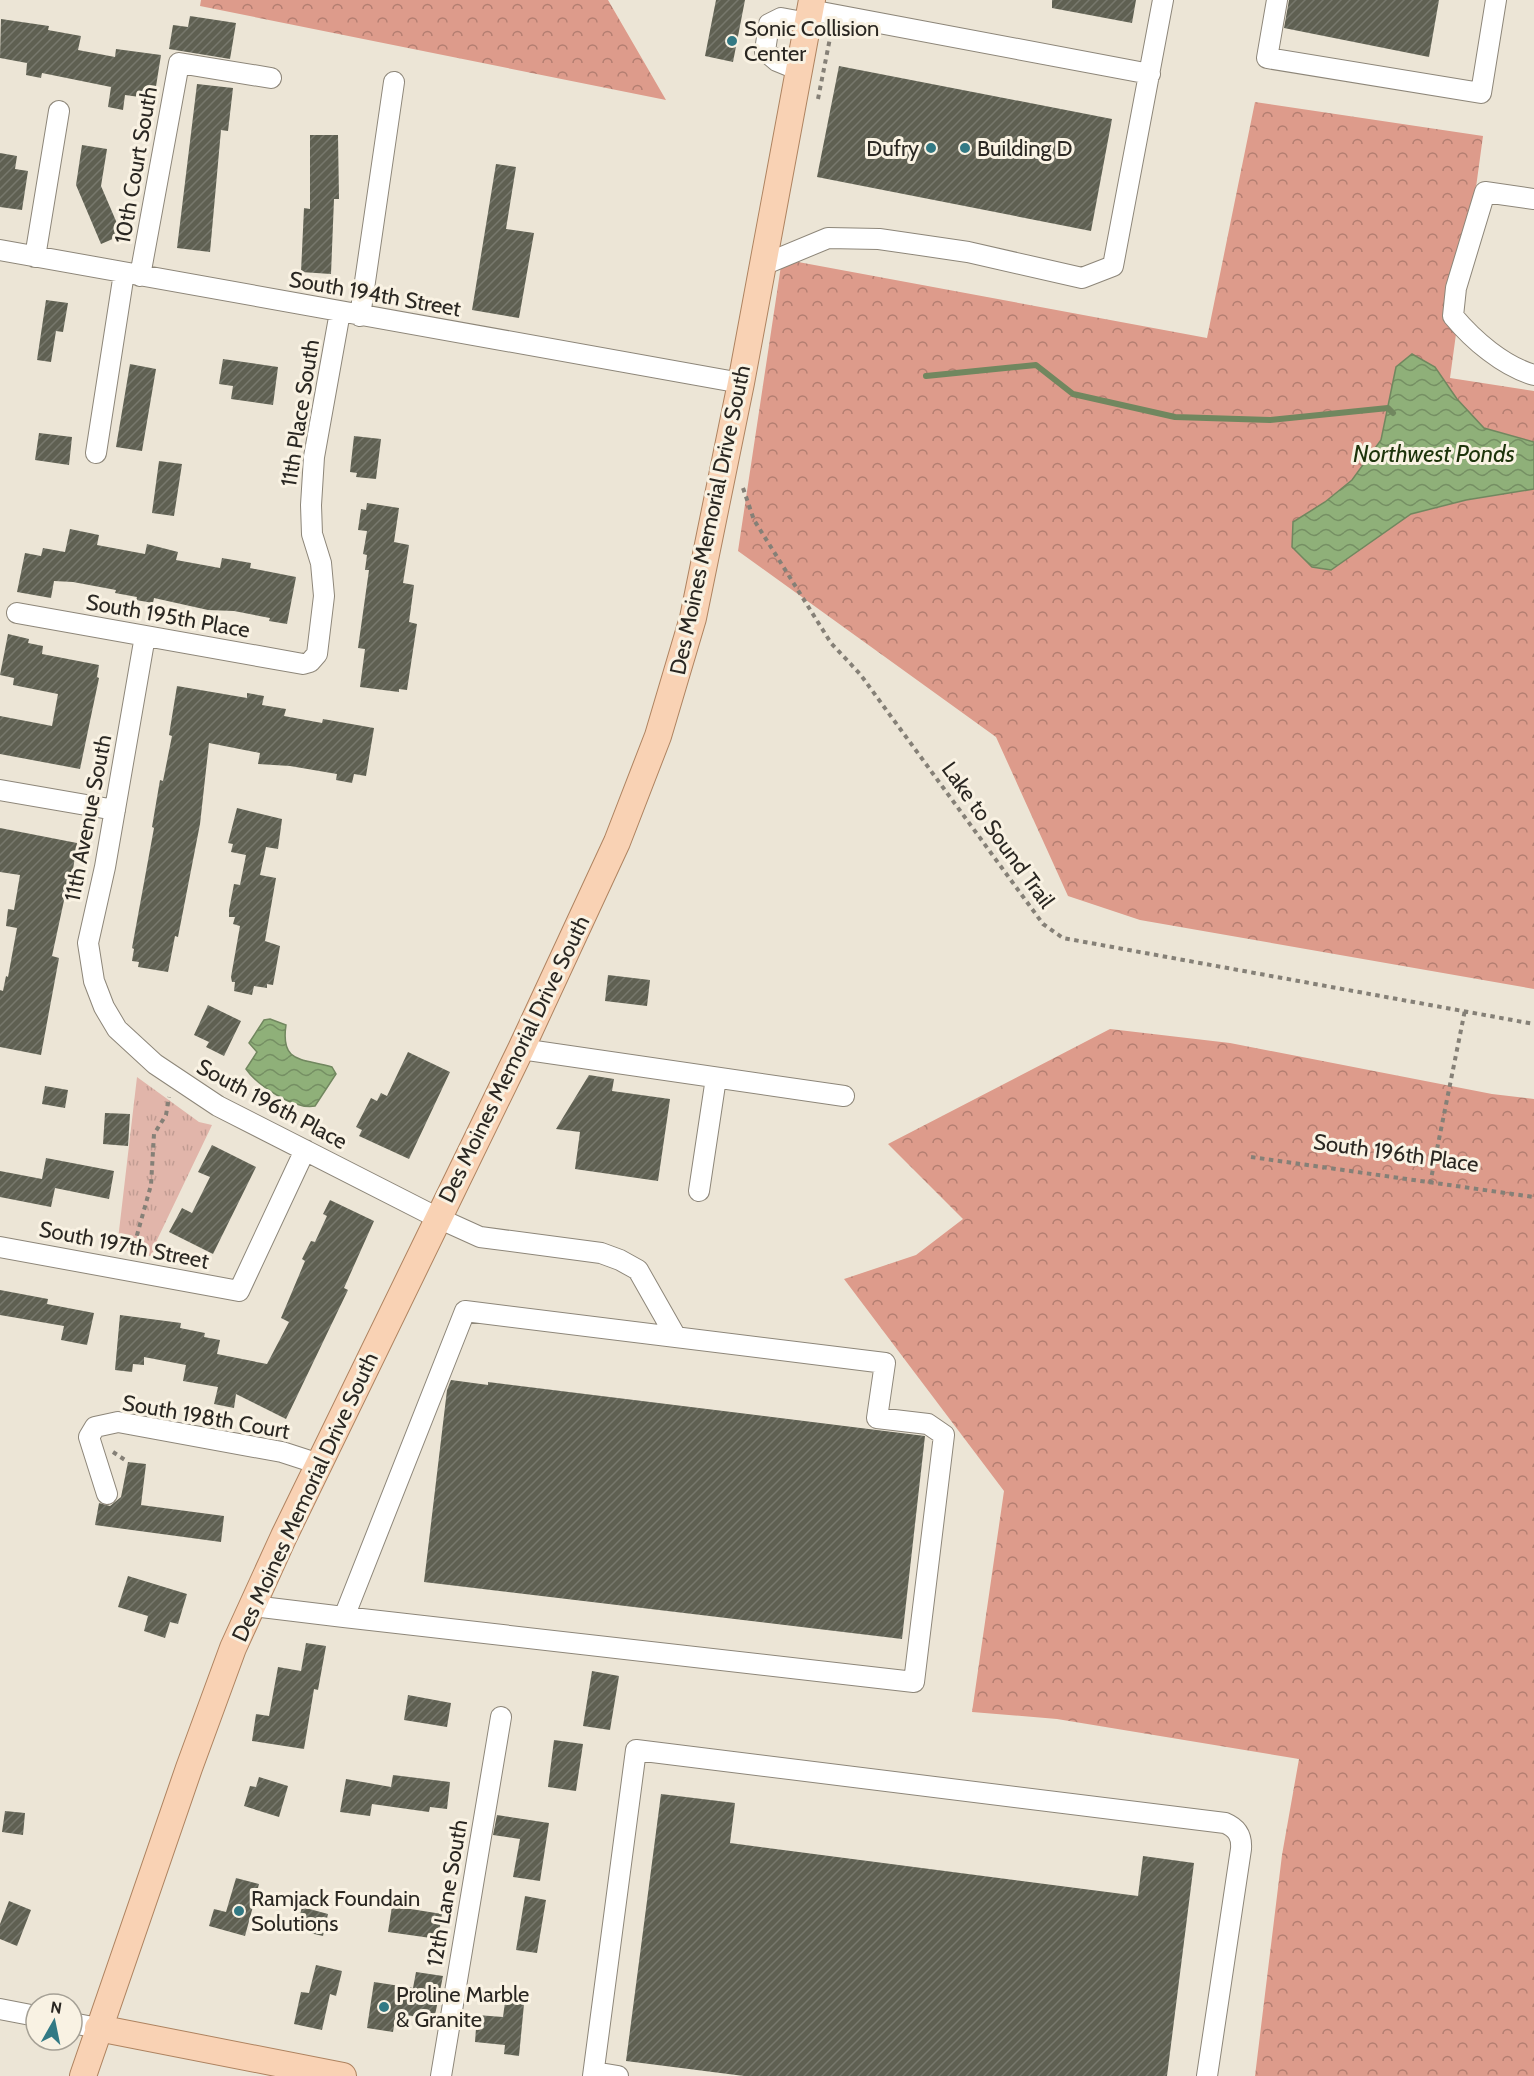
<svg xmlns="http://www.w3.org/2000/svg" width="1534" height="2076" font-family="Cabin,sans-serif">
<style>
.grass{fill:url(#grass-tufts)}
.forest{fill:url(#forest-crowns)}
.water{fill:url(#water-waves);stroke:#71875f;stroke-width:1.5}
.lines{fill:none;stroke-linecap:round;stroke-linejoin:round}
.stream{stroke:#71875f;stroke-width:6}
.building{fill:url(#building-hatch)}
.minor-casing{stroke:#8d8679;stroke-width:22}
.major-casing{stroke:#ae8360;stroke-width:28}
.path{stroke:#858077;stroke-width:4;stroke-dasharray:4.5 4.5;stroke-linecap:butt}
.minor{stroke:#fff;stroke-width:20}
.major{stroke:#f9d2b4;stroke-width:26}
.poi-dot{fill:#327984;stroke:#f9f2e3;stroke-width:2}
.labels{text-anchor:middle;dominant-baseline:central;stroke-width:6;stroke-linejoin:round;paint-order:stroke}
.poi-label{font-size:22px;fill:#2a2722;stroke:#f9f2e3;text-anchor:start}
.street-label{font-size:22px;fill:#2a2722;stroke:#f9f2e3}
.water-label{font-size:24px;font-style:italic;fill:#1d330b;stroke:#f9f2e3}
</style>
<defs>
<pattern id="grass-tufts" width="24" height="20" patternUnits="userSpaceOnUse" patternTransform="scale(1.5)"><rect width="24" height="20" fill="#e1b5aa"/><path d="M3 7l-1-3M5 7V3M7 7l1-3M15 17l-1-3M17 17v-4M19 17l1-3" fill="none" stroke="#c19c92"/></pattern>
<pattern id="forest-crowns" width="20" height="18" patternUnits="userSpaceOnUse" patternTransform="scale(1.5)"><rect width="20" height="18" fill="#dd9b8b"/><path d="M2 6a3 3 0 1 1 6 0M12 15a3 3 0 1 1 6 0" fill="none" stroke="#b37e71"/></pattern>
<pattern id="water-waves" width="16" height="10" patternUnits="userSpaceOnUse" patternTransform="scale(1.5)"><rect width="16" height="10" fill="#8fb079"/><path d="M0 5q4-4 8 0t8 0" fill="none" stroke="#758f63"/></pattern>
<pattern id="building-hatch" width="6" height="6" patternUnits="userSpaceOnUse" patternTransform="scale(1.5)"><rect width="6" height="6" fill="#5f6052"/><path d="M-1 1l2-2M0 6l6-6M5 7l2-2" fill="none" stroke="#77786d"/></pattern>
</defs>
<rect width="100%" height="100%" fill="#ece5d6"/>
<path class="grass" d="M 137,1077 L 199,1122 L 212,1125 L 157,1240 L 154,1257 L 117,1248 Z"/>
<path class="forest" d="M 201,0 L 608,0 L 666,100 L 200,6 Z
M 1255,102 L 1483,136 L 1450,378 L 1534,391 L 1534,442 L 1484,428 L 1457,399 L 1435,367 L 1396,367 L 1381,440 L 1352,480 L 1325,502 L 1372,540 L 1411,514 L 1466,500 L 1534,489 L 1534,989 L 1140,920 L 1068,896 L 996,737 L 738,551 L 782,259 L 1207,338 Z
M 1110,1029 L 1230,1043 L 1492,1094 L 1534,1099 L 1534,2076 L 1255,2076 L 1282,1855 L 1299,1759 L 1057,1719 L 972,1712 L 1004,1491 L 844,1279 L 916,1255 L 963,1219 L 888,1144 Z"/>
<path class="water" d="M 1412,354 L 1435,367 L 1457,399 L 1484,428 L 1534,442 L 1534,489 L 1466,500 L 1411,514 L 1331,570 L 1312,567 L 1292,547 L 1293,522 L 1325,502 L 1352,480 L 1381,440 L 1396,367 Z
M 270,1019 L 286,1025 C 280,1065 304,1058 332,1067 L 336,1074 L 315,1106 C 294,1110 257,1085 246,1069 L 257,1052 L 249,1043 L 264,1020 Z"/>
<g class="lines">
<path class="stream" d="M 926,376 L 1036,365 L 1073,394 L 1175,417 L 1270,420 L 1388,408 L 1393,413"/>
</g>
<path class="building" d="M 716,0 L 745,0 L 733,62 L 705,56 Z
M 1052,0 L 1136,0 L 1132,23 L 1052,8 Z
M 1289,0 L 1439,0 L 1429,57 L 1284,28 Z
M 190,16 L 236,23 L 230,59 L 169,49 L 173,25 L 188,27 Z
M 1,19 L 49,26 L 48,30 L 81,36 L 78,50 L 115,57 L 116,49 L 161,55 L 154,99 L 125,95 L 123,110 L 108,107 L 111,87 L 42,73 L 41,78 L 26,75 L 27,63 L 0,58 Z
M 839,66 L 1112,119 L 1091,231 L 817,177 Z
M 197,84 L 233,88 L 228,131 L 221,130 L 210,252 L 177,248 Z
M 310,135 L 338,135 L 339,199 L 334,199 L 331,274 L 301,272 L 304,208 L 310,209 Z
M 82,145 L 107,149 L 101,186 L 122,235 L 101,244 L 76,185 Z
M 0,153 L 17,156 L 15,169 L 28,171 L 22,210 L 0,207 Z
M 496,164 L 516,167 L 506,229 L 534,233 L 519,318 L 472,310 Z
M 46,300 L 68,303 L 63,332 L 56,331 L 51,362 L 37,360 Z
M 223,359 L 278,367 L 273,405 L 231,399 L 233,386 L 219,384 Z
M 130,364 L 156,369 L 142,451 L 116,447 Z
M 39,433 L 72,437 L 69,465 L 35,460 Z
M 354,436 L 381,439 L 376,479 L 356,477 L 357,473 L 350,472 Z
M 159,461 L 182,464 L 174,516 L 152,513 Z
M 367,503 L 399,508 L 394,542 L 409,545 L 403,583 L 414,585 L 409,622 L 417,624 L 407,690 L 399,689 L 399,692 L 360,687 L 365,649 L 358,648 L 369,570 L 365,570 L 367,555 L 363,554 L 367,531 L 358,530 L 361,509 L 366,510 Z
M 70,529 L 99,535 L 97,545 L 145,554 L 147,544 L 178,552 L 176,560 L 220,568 L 222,558 L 251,563 L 250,568 L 296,577 L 287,624 L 269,621 L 270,618 L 234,611 L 208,610 L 154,598 L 153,603 L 136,600 L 137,597 L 115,593 L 116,590 L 73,582 L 54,581 L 51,598 L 17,592 L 25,553 L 41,556 L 43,548 L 65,552 Z
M 8,634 L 29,639 L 28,643 L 43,646 L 42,654 L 99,665 L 97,677 L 99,678 L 80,769 L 0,754 L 0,716 L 52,726 L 58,694 L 13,685 L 14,678 L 0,675 Z
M 177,686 L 247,698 L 247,693 L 264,696 L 262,705 L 286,709 L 284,716 L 322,723 L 323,719 L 374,728 L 366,776 L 354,774 L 352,783 L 336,780 L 337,774 L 290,766 L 258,764 L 260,753 L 209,743 L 200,824 L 178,937 L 175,936 L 168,972 L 138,967 L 139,962 L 132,961 L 134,949 L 132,948 L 154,828 L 152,827 L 160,780 L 163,781 L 172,736 L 169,735 Z
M 237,808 L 282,819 L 278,849 L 266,847 L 260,875 L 276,878 L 265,941 L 280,946 L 273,985 L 267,984 L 267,988 L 254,986 L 252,995 L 234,991 L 235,982 L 232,982 L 231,977 L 240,926 L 233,924 L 235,917 L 229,917 L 229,910 L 234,884 L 240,885 L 246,855 L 231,852 L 233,844 L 228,843 Z
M 0,828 L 77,843 L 71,883 L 68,882 L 52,956 L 59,958 L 41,1055 L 0,1047 L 0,990 L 3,991 L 6,976 L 8,977 L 17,928 L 6,926 L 8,909 L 14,910 L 20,875 L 0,872 Z
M 608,975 L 650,980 L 647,1006 L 605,1001 Z
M 208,1005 L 241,1021 L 224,1056 L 206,1047 L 209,1042 L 194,1035 Z
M 408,1052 L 450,1072 L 409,1159 L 359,1136 L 362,1130 L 356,1127 L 371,1098 L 377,1101 L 381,1093 L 387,1096 Z
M 589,1075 L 614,1079 L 612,1091 L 670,1099 L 658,1181 L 575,1169 L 580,1132 L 556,1129 Z
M 45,1086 L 68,1090 L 65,1108 L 42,1104 Z
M 105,1113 L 130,1114 L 128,1146 L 103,1144 Z
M 212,1145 L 256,1167 L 213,1254 L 169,1232 L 182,1208 L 192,1213 L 210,1177 L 198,1172 Z
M 46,1158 L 114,1171 L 109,1199 L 55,1188 L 51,1207 L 0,1197 L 0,1171 L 42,1179 Z
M 330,1200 L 374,1221 L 344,1288 L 348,1290 L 286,1419 L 236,1394 L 234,1408 L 214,1404 L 218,1387 L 183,1381 L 186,1365 L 144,1357 L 144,1365 L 133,1364 L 132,1372 L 115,1370 L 120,1315 L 181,1323 L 180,1328 L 205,1333 L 204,1337 L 220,1340 L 217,1354 L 267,1364 L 289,1322 L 281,1318 L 305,1261 L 302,1259 L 311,1241 L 315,1242 L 327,1216 L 323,1214 Z
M 0,1290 L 48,1299 L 47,1304 L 94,1313 L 87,1345 L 61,1340 L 64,1326 L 0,1315 Z
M 451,1380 L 488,1385 L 488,1382 L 925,1436 L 902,1639 L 424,1582 L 447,1390 Z
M 128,1462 L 146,1464 L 141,1505 L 224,1516 L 221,1542 L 95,1525 L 99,1503 L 110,1506 L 121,1497 Z
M 128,1576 L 187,1594 L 178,1624 L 170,1622 L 165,1638 L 144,1631 L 148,1616 L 118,1607 Z
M 306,1643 L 326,1646 L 318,1690 L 314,1689 L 304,1749 L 252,1741 L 256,1714 L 269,1716 L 278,1667 L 301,1671 Z
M 592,1671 L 619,1676 L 610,1730 L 583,1726 Z
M 408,1695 L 451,1703 L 447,1727 L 404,1720 Z
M 554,1740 L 583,1744 L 576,1791 L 548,1787 Z
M 393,1775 L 450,1782 L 447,1809 L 430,1807 L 429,1812 L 372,1804 L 370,1816 L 340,1812 L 346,1779 L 391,1787 Z
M 259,1777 L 288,1786 L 279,1817 L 244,1806 L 250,1786 L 256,1787 Z
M 661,1794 L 735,1803 L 730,1843 L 1138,1896 L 1143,1856 L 1194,1863 L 1167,2076 L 744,2076 L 626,2061 Z
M 5,1811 L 25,1813 L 23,1835 L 2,1832 Z
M 497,1815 L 549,1823 L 540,1881 L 513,1877 L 520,1839 L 493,1835 Z
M 236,1878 L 259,1884 L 245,1936 L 209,1926 L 214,1909 L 226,1912 Z
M 525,1896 L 546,1900 L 537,1953 L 516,1950 Z
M 9,1901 L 31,1910 L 17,1946 L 0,1939 L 0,1924 Z
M 392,1906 L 442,1914 L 438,1939 L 388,1932 Z
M 302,1907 L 328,1914 L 323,1936 L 296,1930 Z
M 316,1965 L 342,1971 L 336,1996 L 330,1994 L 322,2030 L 294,2024 L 301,1992 L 309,1993 Z
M 416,1972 L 443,1976 L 434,2020 L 396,2013 L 393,2032 L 367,2028 L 374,1982 L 413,1988 Z
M 505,2002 L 524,2004 L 519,2056 L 504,2054 L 505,2045 L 475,2042 L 477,2015 L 503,2017 Z"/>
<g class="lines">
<defs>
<path id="minor" d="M 1277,0 L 1267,58 L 1481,93 L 1496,0
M 810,10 L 1150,74
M 799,70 L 777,61 L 765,51 L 769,24 L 781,18 L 808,23
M 1534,199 L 1485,192 L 1456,288 L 1453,316 C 1473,340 1503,366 1534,375
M 0,250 L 741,383
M 35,257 L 59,111
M 763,265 L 828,238 L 879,239 L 968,252 L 1082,278 L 1113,266 L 1163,0
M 140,276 L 179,63 L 271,78
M 360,316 L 394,82
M 96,453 L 124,273
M 17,613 L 303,664 L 310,662 L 317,654 L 324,596 L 321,563 L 312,534 L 311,505 L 314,457 L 340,312
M 145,636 L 105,867 L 88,943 L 94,981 L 104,1007 L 117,1029 L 155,1064 L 218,1106 L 438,1218 L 480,1237 L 601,1253 L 620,1260 L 638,1270 L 676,1337
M 0,790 L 115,810
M 521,1049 L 844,1096
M 699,1191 L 716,1078
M 0,1247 L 239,1291 L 305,1150
M 107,1494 L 89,1437 L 95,1427 L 118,1422 L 282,1452 L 319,1464
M 253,1606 L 344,1617 L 914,1682 L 944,1435 L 928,1424 L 877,1418 L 885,1363 L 465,1311 L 344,1617
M 0,2009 L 36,2016
M 72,2023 L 98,2028
M 594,2072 L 618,2076
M 441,2076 L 501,1717
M 593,2076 L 636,1750 L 1225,1823 C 1237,1828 1242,1836 1241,1849 L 1207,2076"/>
<path id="major" d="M 98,2028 L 343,2076
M 83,2076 L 189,1768 L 233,1648 L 284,1536 L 521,1049 L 617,842 L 658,736 L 693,618 L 741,383 L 812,0"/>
</defs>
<use href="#minor" class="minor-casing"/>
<use href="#major" class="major-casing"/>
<path class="path" d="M 818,99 L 831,33
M 743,488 L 754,520 L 831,643 L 860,674 L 1043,924 L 1063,938 L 1534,1024
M 1251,1157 L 1534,1197
M 1430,1184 L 1465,1010
M 132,1253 L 151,1185 L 154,1134 L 166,1115 L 169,1097
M 113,1452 L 128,1462"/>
<use href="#minor" class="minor"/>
<use href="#major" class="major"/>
</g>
<g class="poi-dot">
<circle cx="732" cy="41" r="6"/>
<circle cx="931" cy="148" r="6"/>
<circle cx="965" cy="148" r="6"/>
<circle cx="239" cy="1911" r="6"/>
<circle cx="384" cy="2007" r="6"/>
</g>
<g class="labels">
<g class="poi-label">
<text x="744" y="28">Sonic Collision<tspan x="744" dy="25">Center</tspan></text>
<text x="919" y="148" text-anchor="end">Dufry</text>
<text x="977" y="148">Building D</text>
<text x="251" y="1898">Ramjack Foundain<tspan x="251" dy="25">Solutions</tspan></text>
<text x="396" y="1994">Proline Marble<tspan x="396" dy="25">&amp; Granite</tspan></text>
</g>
<g class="street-label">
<text transform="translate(136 165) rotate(-80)">10th Court South</text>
<text transform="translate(375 294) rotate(10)">South 194th Street</text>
<text transform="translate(300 413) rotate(-81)">11th Place South</text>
<text transform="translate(710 520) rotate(-78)">Des Moines Memorial Drive South</text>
<text transform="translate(168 616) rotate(10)">South 195th Place</text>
<text transform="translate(88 818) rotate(-79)">11th Avenue South</text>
<text transform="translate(998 835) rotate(54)">Lake to Sound Trail</text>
<text transform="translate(514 1059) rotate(-64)">Des Moines Memorial Drive South</text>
<text transform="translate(272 1104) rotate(28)">South 196th Place</text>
<text transform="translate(1396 1153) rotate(8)">South 196th Place</text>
<text transform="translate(124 1245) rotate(11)">South 197th Street</text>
<text transform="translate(206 1417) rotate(10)">South 198th Court</text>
<text transform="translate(305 1497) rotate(-65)">Des Moines Memorial Drive South</text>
<text transform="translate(447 1893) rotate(-80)">12th Lane South</text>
</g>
<g class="water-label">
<text x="1434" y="453">Northwest Ponds</text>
</g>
</g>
<g transform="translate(54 2022) rotate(9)"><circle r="28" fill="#f9f2e3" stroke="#a6a196" stroke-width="1.5"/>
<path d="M0-4.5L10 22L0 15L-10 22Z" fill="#327984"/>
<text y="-9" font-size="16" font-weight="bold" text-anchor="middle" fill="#2a2722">N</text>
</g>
</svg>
